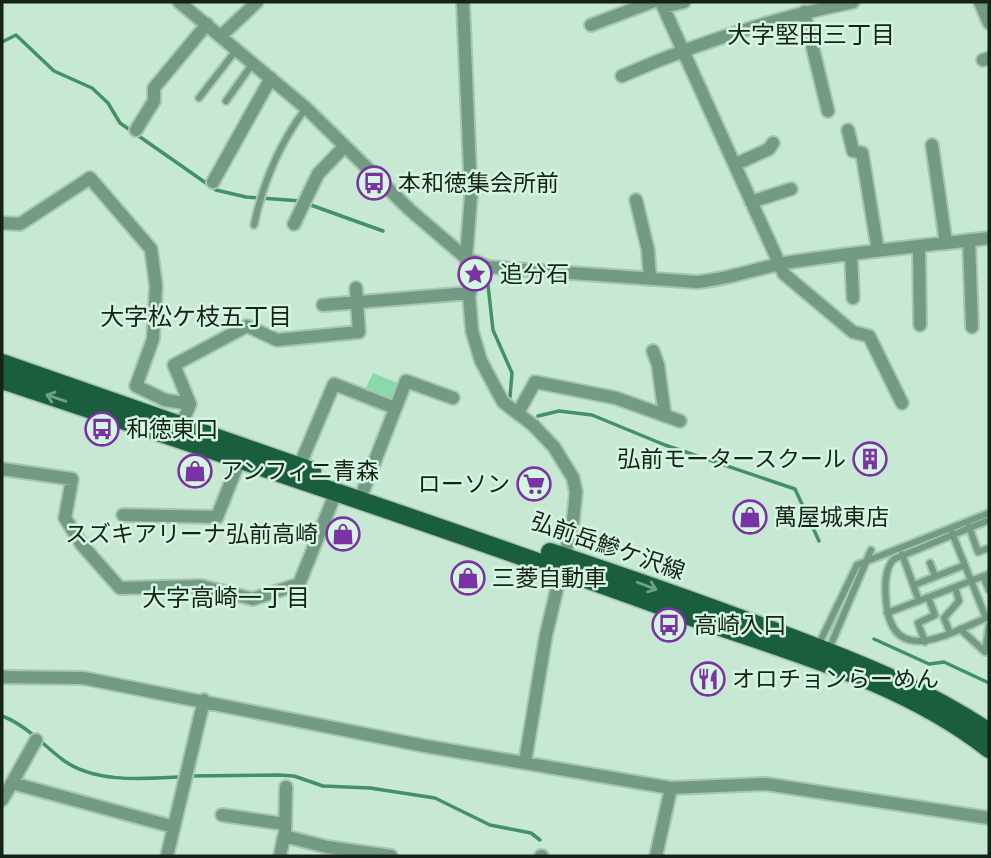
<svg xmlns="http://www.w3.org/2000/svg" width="991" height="858" font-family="'Asap Condensed','Noto Sans JP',sans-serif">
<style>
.green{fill:#8ad9ab}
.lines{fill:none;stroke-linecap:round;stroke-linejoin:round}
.stream{stroke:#439167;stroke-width:3.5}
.lane-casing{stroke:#a7c5b2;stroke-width:10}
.street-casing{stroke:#a7c5b2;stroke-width:16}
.primary-casing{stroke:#a7c5b2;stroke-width:21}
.lane{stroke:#739b83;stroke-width:6}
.street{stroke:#739b83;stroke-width:12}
.primary{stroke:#1b5e3d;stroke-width:18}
.oneway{stroke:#6ea286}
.labels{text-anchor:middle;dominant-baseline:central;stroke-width:5;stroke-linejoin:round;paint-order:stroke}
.poi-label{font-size:23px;fill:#15221a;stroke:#d4f6e0;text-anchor:start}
.street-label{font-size:23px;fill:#15221a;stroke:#d4f6e0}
.neighbourhood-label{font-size:24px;fill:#15221a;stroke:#d4f6e0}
</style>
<rect width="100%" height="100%" fill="#c7e9d3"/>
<path class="green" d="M 373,373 L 400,384 L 392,401 L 365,390 Z"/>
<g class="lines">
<path class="stream" d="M 2,42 L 16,35 L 54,71 L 92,88 L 108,103 L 120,123 L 216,190 L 246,197 L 301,201
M 308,204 L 383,231
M 487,276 L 493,330 L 512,373 L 510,397
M 538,416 L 559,411 L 592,415 L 665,445 L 795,489 L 819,541
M 874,639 L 929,664 L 944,662 L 989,683
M 2,716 C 26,725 42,744 63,760 C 94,783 142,779 178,777
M 189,776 L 278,775 L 294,776 L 323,786 L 370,788 L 435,798 L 490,825 L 531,833 L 540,840"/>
<defs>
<path id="lane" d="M 199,98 L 237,49
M 226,101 L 253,63
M 254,225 C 263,182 279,144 306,108
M 989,520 L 894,559 C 884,569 885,588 886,601 C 892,670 951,632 989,617
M 969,527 L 978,552 L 989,548
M 952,533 L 986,618
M 902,554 L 919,601
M 930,563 L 935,576
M 983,576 L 989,590
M 914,585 L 965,565
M 887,613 L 989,574
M 960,629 L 985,652 L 989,626
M 950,633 L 944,618 L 959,601 L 955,587
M 925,642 L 918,623 L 935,615 L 928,597
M 818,646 L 857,565 L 989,513
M 829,649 L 871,550"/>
<path id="street" d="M 179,2 L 306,108 L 410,210 L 466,258 L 488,267 L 697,282 C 730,279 759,267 791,262 C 857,252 923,246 989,238
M 463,2 L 471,196 L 466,258 L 472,331 L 481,361 L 503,402 L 533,425 L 554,447 L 573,478 L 576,492 L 573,521 L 546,635 L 525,762
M 661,2 L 784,274 L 853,332 L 869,336 L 902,403
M 980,2 L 989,23
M 663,7 L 684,2
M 804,12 L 828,111
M 591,25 L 652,2
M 221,36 L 257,2
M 983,60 L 989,58
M 622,76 C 697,43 774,18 853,2
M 136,130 L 154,101 L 154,88 L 207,24
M 848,130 L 853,151 L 862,153 L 878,251
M 932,145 L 946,243
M 736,164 L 769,149 L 773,143
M 213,182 L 271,78
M 636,200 L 648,250 L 650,279
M 751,202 L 791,189
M 2,223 L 20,224 L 90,178 L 151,249 L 156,286 L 153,339 L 136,386 L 165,400 L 190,404 L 179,431
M 294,224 L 318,174 L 345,146
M 969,240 L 972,327
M 919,246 L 920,325
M 851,254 L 853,298
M 323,305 L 470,293
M 653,351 L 658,365 L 665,416
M 190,404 L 174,365 L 247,326 L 277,340 L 359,332 L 356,288
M 518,413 L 535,382 L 616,398 L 680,421
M 299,467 L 334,384 L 395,408
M 2,469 L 72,479 L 65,518 L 82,545 L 120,588 L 201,586 L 253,599 L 299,584 L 336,492
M 364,489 L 406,381 L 453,398
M 123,515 L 217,517 L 242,454
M 2,677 L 83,678 L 425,746 L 671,788 L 766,784 L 989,818
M 12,783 L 36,740
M 2,800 L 12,783 L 174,827
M 222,815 L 285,824
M 285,832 L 286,787
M 167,856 L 204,700
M 280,856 L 284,836 L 327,847 L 391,856
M 541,856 L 542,856
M 656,856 L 671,788"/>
<path id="primary" d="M 2,363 L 312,471
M 2,380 C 227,455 452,530 675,611 C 781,650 899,678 989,749
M 550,552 C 631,579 712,607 792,638 C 861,664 928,691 989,732"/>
</defs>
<use href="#lane" class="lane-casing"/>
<use href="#street" class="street-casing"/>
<use href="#primary" class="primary-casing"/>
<use href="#lane" class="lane"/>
<use href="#street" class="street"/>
<use href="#primary" class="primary"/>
</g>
<defs><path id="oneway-shaft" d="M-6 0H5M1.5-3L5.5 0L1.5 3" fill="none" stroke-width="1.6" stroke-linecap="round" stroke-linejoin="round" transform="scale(1.75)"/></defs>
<g class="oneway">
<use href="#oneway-shaft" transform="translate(56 398) rotate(-161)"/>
<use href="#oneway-shaft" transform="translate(647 586) rotate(21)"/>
</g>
<defs>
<symbol id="bus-ring" viewBox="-11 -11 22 22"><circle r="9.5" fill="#d4f6e0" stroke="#7b32a5" stroke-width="1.5"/><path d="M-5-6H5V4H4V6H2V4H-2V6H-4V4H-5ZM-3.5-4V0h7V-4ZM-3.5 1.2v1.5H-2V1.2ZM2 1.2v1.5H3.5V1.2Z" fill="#7b32a5"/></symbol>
<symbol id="sight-ring" viewBox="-11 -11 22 22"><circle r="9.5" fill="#d4f6e0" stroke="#7b32a5" stroke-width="1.5"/><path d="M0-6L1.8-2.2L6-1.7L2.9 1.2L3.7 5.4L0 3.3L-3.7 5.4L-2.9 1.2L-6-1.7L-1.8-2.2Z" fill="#7b32a5"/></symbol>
<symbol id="building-ring" viewBox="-11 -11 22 22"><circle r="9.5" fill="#d4f6e0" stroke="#7b32a5" stroke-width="1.5"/><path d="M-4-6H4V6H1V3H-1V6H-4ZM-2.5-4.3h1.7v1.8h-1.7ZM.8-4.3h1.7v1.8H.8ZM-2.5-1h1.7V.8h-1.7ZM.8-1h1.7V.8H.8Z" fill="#7b32a5"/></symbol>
<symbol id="shop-ring" viewBox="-11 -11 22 22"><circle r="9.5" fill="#d4f6e0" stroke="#7b32a5" stroke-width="1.5"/><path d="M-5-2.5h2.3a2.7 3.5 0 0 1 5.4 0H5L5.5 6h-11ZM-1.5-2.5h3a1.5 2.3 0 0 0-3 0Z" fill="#7b32a5"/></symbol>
<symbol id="supermarket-ring" viewBox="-11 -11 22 22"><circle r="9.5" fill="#d4f6e0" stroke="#7b32a5" stroke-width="1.5"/><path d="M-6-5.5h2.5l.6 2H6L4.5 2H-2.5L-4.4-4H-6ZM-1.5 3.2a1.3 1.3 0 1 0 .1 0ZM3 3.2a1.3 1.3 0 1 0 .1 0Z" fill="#7b32a5"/></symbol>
<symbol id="restaurant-ring" viewBox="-11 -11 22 22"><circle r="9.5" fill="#d4f6e0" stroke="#7b32a5" stroke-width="1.5"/><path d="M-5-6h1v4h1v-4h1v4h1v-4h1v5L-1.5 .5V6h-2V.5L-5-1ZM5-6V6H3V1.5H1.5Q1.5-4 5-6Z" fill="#7b32a5"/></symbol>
</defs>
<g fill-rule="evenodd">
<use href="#bus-ring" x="355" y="164" width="38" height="38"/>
<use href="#sight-ring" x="456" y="255" width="38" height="38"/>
<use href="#bus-ring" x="83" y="410" width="38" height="38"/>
<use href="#building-ring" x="851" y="440" width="38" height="38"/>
<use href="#shop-ring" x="176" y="452" width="38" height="38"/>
<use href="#supermarket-ring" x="515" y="465" width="38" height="38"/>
<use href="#shop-ring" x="731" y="498" width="38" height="38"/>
<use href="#shop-ring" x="324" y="515" width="38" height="38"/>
<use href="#shop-ring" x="449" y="559" width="38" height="38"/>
<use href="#bus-ring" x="650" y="606" width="38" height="38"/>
<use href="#restaurant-ring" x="689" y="660" width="38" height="38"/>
</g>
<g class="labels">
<g class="poi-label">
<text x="398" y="183">本和徳集会所前</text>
<text x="500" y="274">追分石</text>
<text x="126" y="429">和徳東口</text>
<text x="846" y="459" text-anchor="end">弘前モータースクール</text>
<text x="220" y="471">アンフィニ青森</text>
<text x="510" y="484" text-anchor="end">ローソン</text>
<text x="774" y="517">萬屋城東店</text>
<text x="318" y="534" text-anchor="end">スズキアリーナ弘前高崎</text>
<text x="492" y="578">三菱自動車</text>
<text x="694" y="625">高崎入口</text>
<text x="732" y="679">オロチョンらーめん</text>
</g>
<g class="street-label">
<text transform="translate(608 546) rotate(19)">弘前岳鰺ケ沢線</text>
</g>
<g class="neighbourhood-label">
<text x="811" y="34">大字堅田三丁目</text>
<text x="196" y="316">大字松ケ枝五丁目</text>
<text x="226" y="597">大字高崎一丁目</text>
</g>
</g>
<rect width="991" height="858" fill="none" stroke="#15221a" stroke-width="7"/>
</svg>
